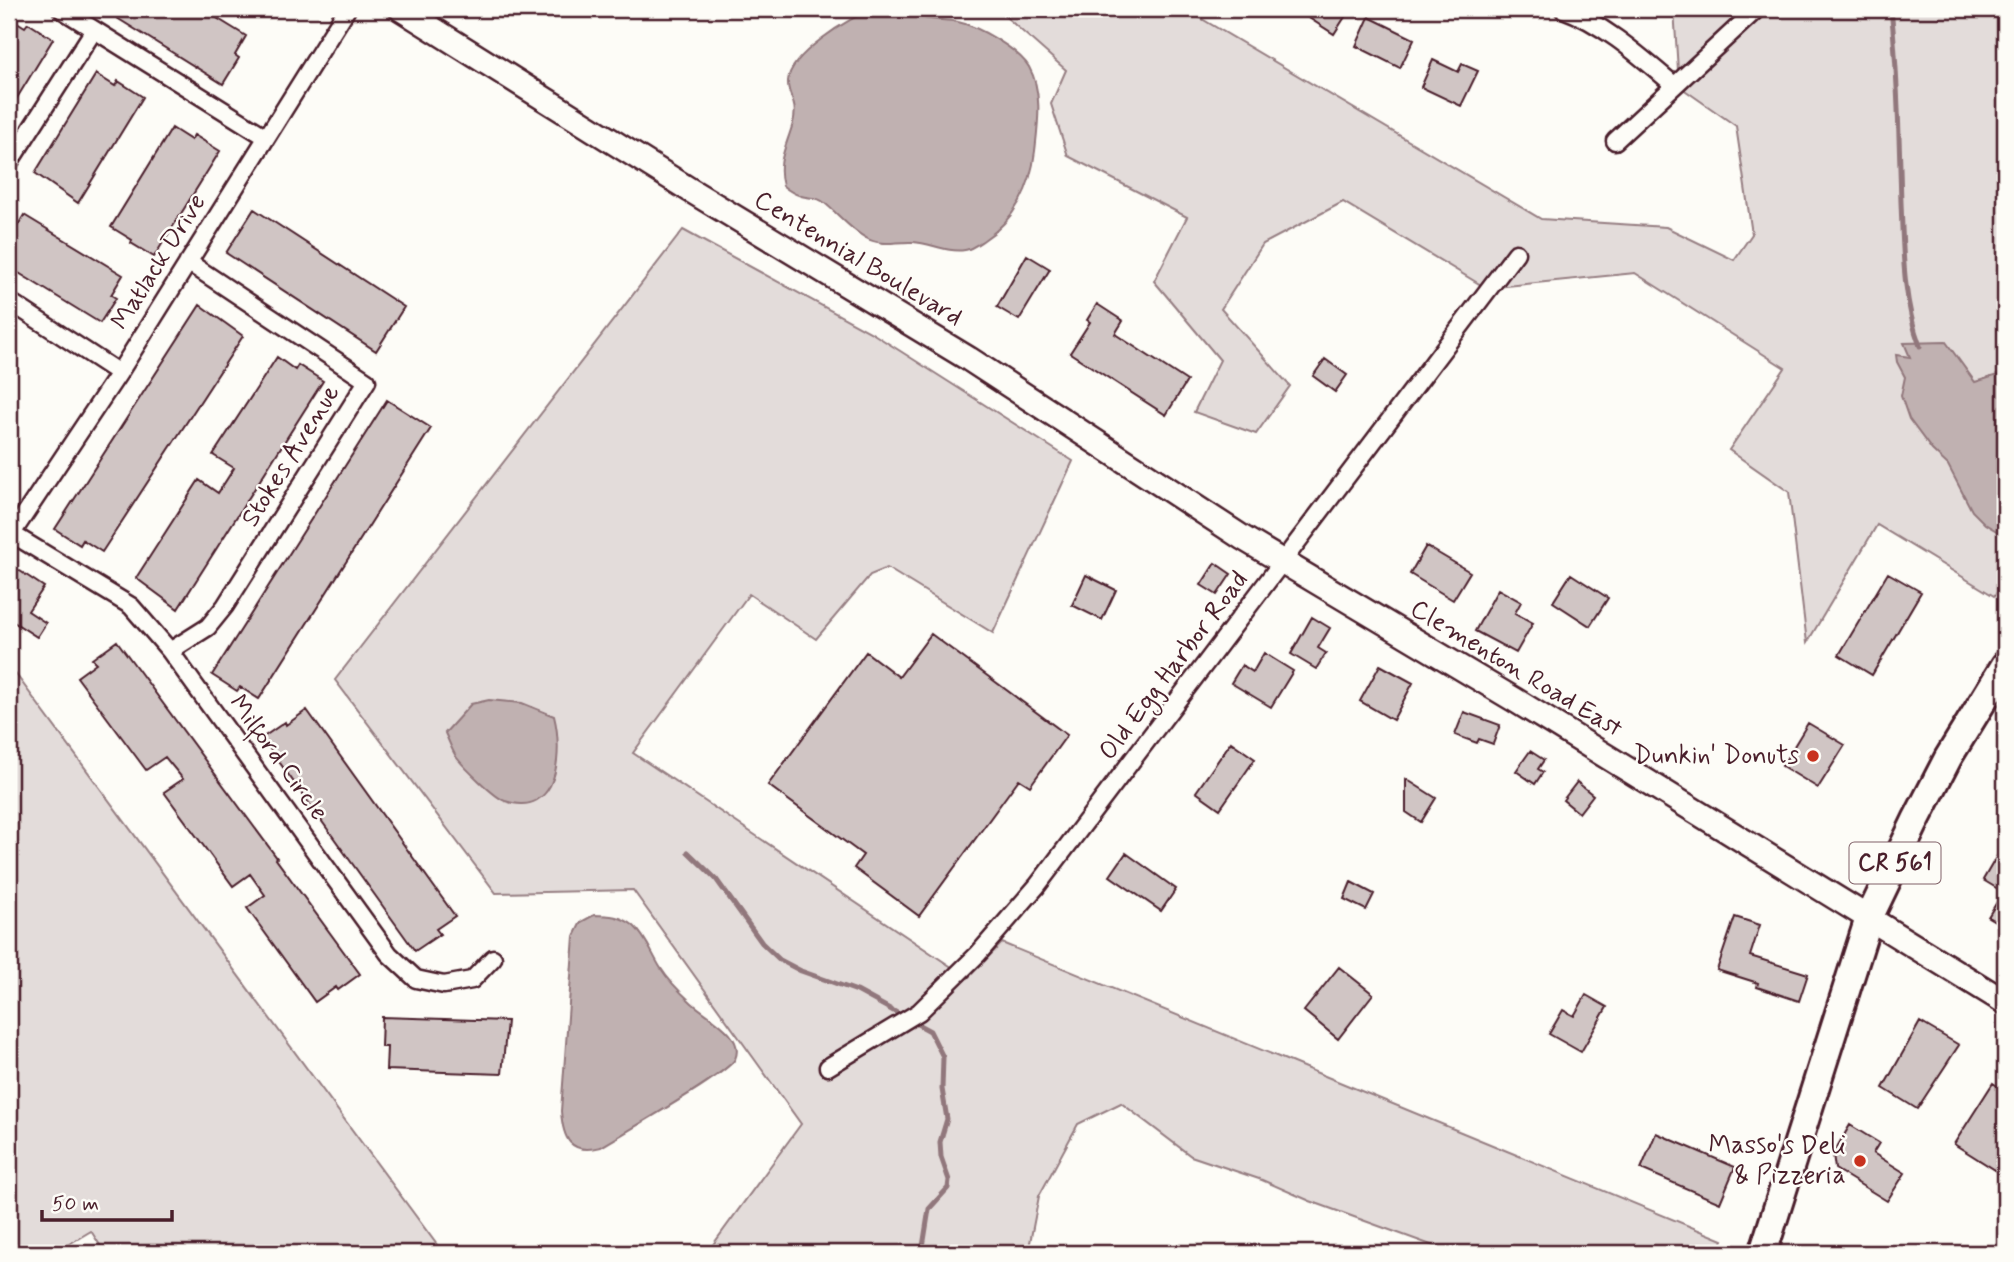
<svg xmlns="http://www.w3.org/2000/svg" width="2014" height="1262" font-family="Mynerve,sans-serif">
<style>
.green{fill:#e3dcda;stroke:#967e82;stroke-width:2}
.water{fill:#c0b1b1;stroke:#91777b;stroke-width:2}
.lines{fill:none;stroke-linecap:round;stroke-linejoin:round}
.stream{stroke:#91777b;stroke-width:5}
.building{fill:#d0c5c4;stroke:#4a1f2b;stroke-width:2}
.street-casing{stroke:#4a1f2b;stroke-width:21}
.secondary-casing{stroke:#4a1f2b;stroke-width:28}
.primary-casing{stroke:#4a1f2b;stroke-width:32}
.street{stroke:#fdfcf7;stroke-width:16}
.secondary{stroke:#fdfcf7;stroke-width:23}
.primary{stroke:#fdfcf7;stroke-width:26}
.poi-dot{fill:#c8321e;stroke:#fdfcf7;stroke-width:2.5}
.labels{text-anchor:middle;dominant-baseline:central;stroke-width:5;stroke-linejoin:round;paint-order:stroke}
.shield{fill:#fdfcf7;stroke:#806168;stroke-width:2}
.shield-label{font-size:24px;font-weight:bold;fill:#4a1f2b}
.street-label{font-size:26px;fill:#4a1f2b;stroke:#fdfcf7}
.poi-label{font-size:26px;fill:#4a1f2b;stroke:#fdfcf7;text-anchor:end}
</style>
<rect width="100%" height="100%" fill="#fdfcf7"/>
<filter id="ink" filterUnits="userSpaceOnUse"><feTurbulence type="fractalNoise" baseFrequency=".0143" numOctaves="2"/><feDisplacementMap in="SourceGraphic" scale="14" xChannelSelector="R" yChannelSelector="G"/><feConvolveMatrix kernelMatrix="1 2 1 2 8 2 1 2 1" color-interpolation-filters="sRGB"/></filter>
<g filter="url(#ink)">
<path class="green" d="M 997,9 L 1185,9 L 1541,219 L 1666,227 L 1734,260 L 1752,234 L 1736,126 L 1679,86 L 1674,9 L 2001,9 L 2005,20 L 2005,583 L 1994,596 L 1877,525 L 1807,643 L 1789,492 L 1729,450 L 1785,368 L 1635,273 L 1486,288 L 1343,202 L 1263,244 L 1221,309 L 1290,386 L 1256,434 L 1194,412 L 1220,360 L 1154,281 L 1187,217 L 1068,156 L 1051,104 L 1066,70 Z
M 683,230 L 872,333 L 1073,461 L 993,633 L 887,568 L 870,575 L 816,639 L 749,594 L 633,753 L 968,978 L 1002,943 L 1723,1240 L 1718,1253 L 1453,1253 L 1310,1201 L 1262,1180 L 1191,1156 L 1121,1103 L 1078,1124 L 1039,1196 L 1028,1253 L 710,1253 L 712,1246 L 801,1124 L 633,890 L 496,893 L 335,680 Z
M 12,669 L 443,1253 L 105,1253 L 91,1231 L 54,1253 L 40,1253 L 36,1247 L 24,1253 L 9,1253 L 9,671 Z"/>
<path class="water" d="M 873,9 L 909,9 C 919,23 943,18 958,22 C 978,26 1019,50 1029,67 C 1043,92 1038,124 1035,151 C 1031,187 1015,220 984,240 C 978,244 972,249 965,250 C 947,253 931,243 913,242 C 896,241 882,247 866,238 C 849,229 837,212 822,201 C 816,197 808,198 801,196 C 794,194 788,190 783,186 C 776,162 787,145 793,123 C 799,100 787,98 788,81 C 789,55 850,17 873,9 Z
M 1946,342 L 1975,382 L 1998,375 L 2005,382 L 2005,536 L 1985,524 L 1972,511 L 1948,465 L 1932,450 L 1909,419 L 1901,396 L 1905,377 L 1897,362 L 1896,355 L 1910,357 L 1904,343 Z
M 489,700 L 522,703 L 554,716 C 563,751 559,819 505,801 C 494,797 465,768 457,758 C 452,751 449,741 445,733 L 471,704 Z
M 594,915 C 609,915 622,916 634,926 C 646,937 652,954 660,967 C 668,980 681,993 692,1003 C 706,1016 746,1035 735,1059 C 728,1074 622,1134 601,1147 C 570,1155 563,1139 561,1111 L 574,936 L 581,922 Z"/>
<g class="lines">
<path class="stream" d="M 1891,9 C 1898,73 1899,138 1901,202 C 1903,250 1903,301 1920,346
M 688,852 L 716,879 L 762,943 L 780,960 L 801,971 L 857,991 L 930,1031 L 943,1057 L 942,1089 L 947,1119 L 940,1142 L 941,1157 L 949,1180 L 948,1188 L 929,1209 L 922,1253"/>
</g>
<path class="building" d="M 123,9 L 202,9 L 246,36 L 235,55 L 239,58 L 223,84 L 117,18 Z
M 1295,9 L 1350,9 L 1334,34 Z
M 9,17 L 25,27 L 28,23 L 53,39 L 9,111 Z
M 1369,17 L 1414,39 L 1400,68 L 1356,46 Z
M 1433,60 L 1458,72 L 1462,64 L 1478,71 L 1461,106 L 1421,87 Z
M 96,74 L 115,86 L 118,81 L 143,97 L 78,203 L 35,173 Z
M 172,128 L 191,140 L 194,135 L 220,151 L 154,257 L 131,243 L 132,240 L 111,227 Z
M 254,209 L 404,307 L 376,351 L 226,253 Z
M 24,215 L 123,275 L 111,295 L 116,298 L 100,323 L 9,267 L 9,240 Z
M 1027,255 L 1050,269 L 1019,320 L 997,307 Z
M 1097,304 L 1123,321 L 1115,334 L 1187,381 L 1166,415 L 1070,353 L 1090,322 L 1087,320 Z
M 200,305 L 243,336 L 102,552 L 83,540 L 80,545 L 55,529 Z
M 277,357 L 295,370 L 298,365 L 323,381 L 178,609 L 136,578 L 199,480 L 218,493 L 234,468 L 213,455 Z
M 1325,359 L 1347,375 L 1335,392 L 1313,376 Z
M 387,400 L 431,428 L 259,699 L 240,687 L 237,691 L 212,675 Z
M 1426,546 L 1470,572 L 1453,600 L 1410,574 Z
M 1215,563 L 1231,574 L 1217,595 L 1201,585 Z
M 17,569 L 44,587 L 28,611 L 46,623 L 37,637 L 9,619 L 9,582 Z
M 1888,573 L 1921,592 L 1872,675 L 1839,655 Z
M 1571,574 L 1608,598 L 1590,626 L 1553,602 Z
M 1086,575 L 1116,590 L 1102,620 L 1072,605 Z
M 1498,589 L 1521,602 L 1515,613 L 1533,623 L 1516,653 L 1475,631 Z
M 1312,617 L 1330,628 L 1318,648 L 1326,653 L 1316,669 L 1291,654 Z
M 931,634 L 1067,735 L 1030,786 L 1019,779 L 919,916 L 854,868 L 863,855 L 768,785 L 866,652 L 899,677 Z
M 117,641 L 277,858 L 276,859 L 360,974 L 338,990 L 336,987 L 315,1002 L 247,908 L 265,895 L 250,874 L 233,886 L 164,792 L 183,779 L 165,757 L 146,770 L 77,677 L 96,663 L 92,659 Z
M 1264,653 L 1293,671 L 1271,707 L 1231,683 L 1242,665 L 1253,672 Z
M 1380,665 L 1413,683 L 1393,720 L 1360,701 Z
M 307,710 L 455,916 L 436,929 L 440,934 L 415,951 L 262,738 L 285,722 L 286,725 Z
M 1464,712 L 1500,725 L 1493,744 L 1479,739 L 1477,743 L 1455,735 Z
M 1808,723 L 1845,745 L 1818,788 L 1782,766 Z
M 1231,742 L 1255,759 L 1220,809 L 1196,792 Z
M 1530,751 L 1544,760 L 1538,769 L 1543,772 L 1535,784 L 1516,771 Z
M 1406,779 L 1436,798 L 1421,822 L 1406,812 Z
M 1577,782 L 1593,795 L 1579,813 L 1563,800 Z
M 2005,842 L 2005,927 L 1988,917 L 2003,892 L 1983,880 Z
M 1126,853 L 1176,889 L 1161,911 L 1110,876 Z
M 1351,882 L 1374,894 L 1366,910 L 1344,899 Z
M 1735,917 L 1760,925 L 1750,956 L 1808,974 L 1799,1001 L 1757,987 L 1758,983 L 1717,970 Z
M 1339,967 L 1373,994 L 1338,1039 L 1304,1011 Z
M 1586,995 L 1607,1007 L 1581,1052 L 1549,1034 L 1563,1010 L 1574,1016 Z
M 382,1017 L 507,1021 L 502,1074 L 386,1070 L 387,1047 L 381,1047 Z
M 1920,1022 L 1959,1045 L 1917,1109 L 1883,1088 Z
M 1993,1083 L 2005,1091 L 2005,1164 L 2000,1173 L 1954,1144 Z
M 1850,1125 L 1879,1143 L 1873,1153 L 1905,1173 L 1887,1201 L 1835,1169 L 1833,1154 Z
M 1656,1133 L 1735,1167 L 1720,1203 L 1641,1169 Z"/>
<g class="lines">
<defs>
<path id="street" d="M 61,9 L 266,137
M 1563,9 C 1603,23 1642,58 1674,85
M 1615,141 L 1757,9
M 9,163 L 94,30
M 9,301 L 119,373
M 12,534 L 131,606 L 170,651 L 389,954 L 416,979 L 444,985 L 472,980 L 493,958
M 9,538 L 119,373 L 347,9
M 170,651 L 208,627 L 225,606 L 367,381 L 188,262
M 828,1067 L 919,1012 L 978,954 L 1037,886 L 1516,253"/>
<path id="secondary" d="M 401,9 L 690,190 L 969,359 L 1243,538 L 1515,700 L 2005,1002"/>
<path id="primary" d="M 1763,1253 L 1869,918 L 1917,818 L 1948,758 L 2005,665"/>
</defs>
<use href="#street" class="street-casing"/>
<use href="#secondary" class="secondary-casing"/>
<use href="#primary" class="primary-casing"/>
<use href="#street" class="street"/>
<use href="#secondary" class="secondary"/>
<use href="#primary" class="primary"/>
</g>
</g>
<g class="poi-dot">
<circle cx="1813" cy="756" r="7"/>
<circle cx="1860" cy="1161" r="7"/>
</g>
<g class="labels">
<rect class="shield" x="1849.5" y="842.5" width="91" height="41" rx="5"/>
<g class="shield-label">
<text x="1895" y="863">CR 561</text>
</g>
<g class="street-label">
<text transform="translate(858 259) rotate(31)">Centennial Boulevard</text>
<text transform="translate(159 262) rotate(-58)">Matlack Drive</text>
<text transform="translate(291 456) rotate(-58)">Stokes Avenue</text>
<text transform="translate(1174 666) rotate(-53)">Old Egg Harbor Road</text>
<text transform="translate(1516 669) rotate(31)">Clementon Road East</text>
<text transform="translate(278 758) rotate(54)">Milford Circle</text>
</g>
<g class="poi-label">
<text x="1799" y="756">Dunkin' Donuts</text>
<text x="1846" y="1146">Masso's Deli<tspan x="1846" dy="30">&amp; Pizzeria</tspan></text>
</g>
</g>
<rect width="2014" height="1262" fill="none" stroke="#fdfcf7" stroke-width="35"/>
<rect x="18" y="18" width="1979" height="1227" fill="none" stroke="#4a1f2b" stroke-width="2.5" filter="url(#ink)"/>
<path d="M42 1210v10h130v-10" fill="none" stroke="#4a1f2b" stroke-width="3.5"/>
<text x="52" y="1210" font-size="21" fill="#4a1f2b" stroke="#fdfcf7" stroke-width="5" paint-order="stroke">50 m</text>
</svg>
